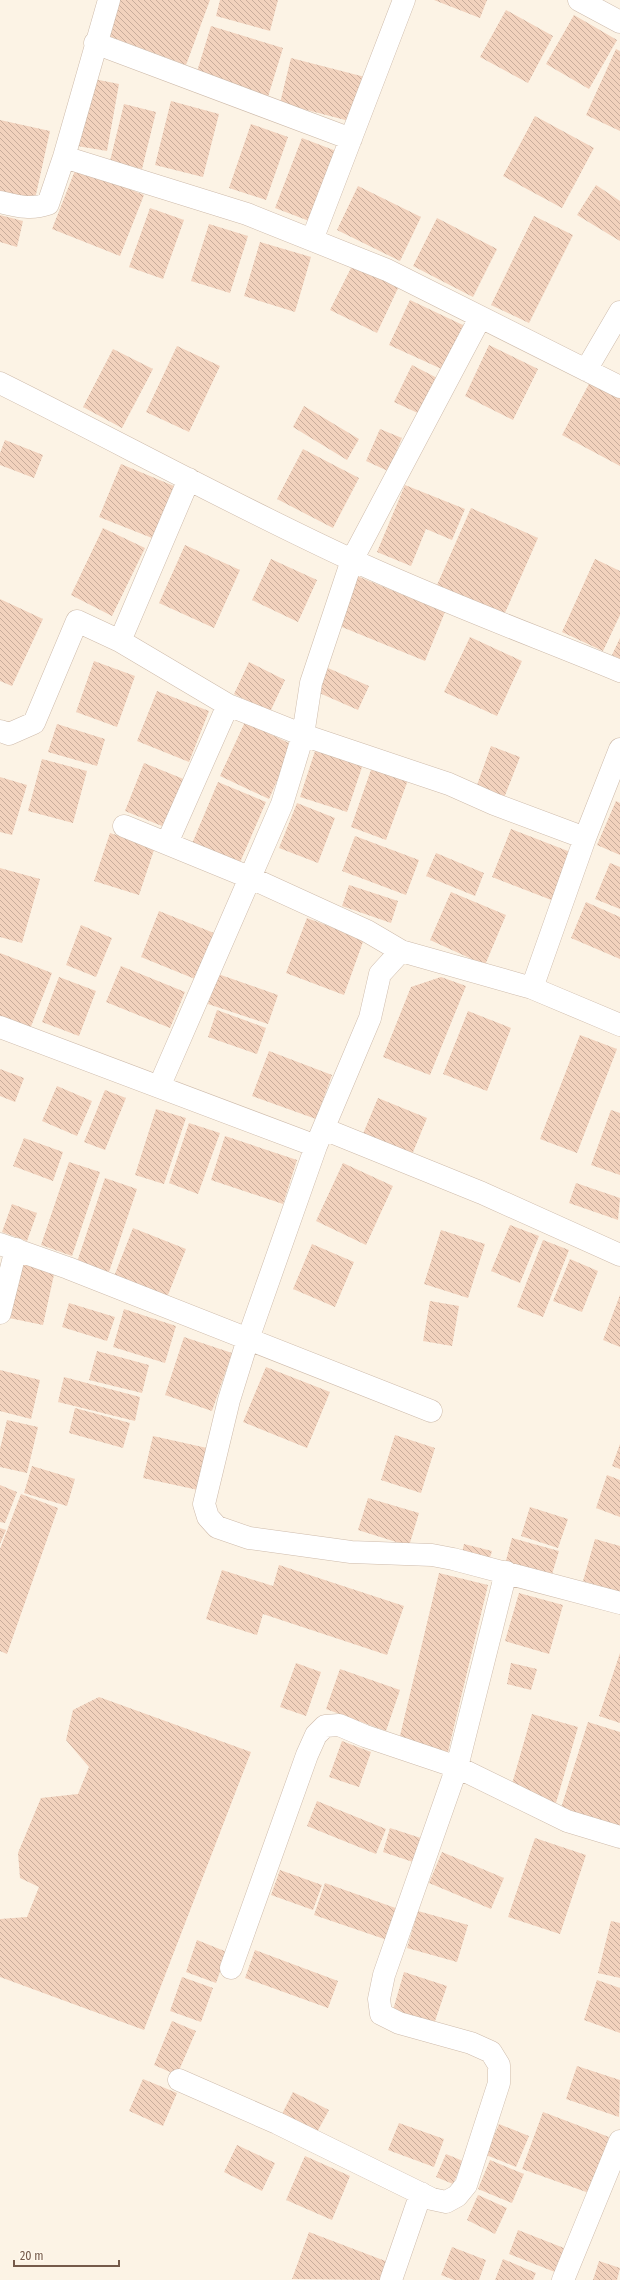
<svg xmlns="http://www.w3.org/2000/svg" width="620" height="2280" font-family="'Fira Sans Condensed',sans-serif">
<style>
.building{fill:url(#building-back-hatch)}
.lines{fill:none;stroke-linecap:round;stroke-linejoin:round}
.minor-casing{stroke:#cebbab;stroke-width:23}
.minor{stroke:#fff;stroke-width:22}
</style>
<defs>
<pattern id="building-back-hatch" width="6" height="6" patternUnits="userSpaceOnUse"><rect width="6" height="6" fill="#f2d2bd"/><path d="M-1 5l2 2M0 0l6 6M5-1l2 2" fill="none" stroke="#c9ad9c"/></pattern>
</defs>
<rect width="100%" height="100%" fill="#fcf3e5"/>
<path class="building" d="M 116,0 L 210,0 L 186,65 L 103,34 Z
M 220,0 L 278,0 L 270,31 L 216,16 Z
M 434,0 L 487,0 L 480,18 Z
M 506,10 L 553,36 L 528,83 L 480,57 Z
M 574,15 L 617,40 L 589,89 L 546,64 Z
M 211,26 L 283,48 L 267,100 L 195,78 Z
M 616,49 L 620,51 L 620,131 L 586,115 Z
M 291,58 L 365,77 L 353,122 L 280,103 Z
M 89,78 L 119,84 L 107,151 L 77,146 Z
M 171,101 L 219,114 L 203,177 L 155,165 Z
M 124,104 L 156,112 L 142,169 L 110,161 Z
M 535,116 L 594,148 L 562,208 L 503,176 Z
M 0,120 L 50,131 L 35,199 L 0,191 Z
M 251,124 L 288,137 L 266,200 L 229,188 Z
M 302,138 L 344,154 L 317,224 L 275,208 Z
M 76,168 L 144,195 L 120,256 L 52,229 Z
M 596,185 L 620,201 L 620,241 L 577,215 Z
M 358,186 L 421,217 L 400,261 L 337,230 Z
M 150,208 L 184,220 L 163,279 L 129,267 Z
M 0,215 L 23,221 L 17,247 L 0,242 Z
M 534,216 L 573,235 L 529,323 L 491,305 Z
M 437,218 L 497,249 L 473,297 L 413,266 Z
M 209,224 L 248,236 L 230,293 L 191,281 Z
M 260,242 L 311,257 L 295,312 L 244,296 Z
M 353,264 L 399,286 L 377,333 L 330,310 Z
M 410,300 L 467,327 L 446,371 L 389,345 Z
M 489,345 L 538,369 L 513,420 L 465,396 Z
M 177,346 L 220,366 L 189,432 L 146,412 Z
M 113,349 L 153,369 L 122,428 L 83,407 Z
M 412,365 L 439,379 L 422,415 L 394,402 Z
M 590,382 L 620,397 L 620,466 L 562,435 Z
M 304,406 L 359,439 L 347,460 L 293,427 Z
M 380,429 L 402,438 L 388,471 L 366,461 Z
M 5,440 L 43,455 L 34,478 L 0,465 L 0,453 Z
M 303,449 L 359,478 L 333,528 L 277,499 Z
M 121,464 L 174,486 L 152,538 L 99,517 Z
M 405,485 L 465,509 L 452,540 L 426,529 L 411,566 L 377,552 Z
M 471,508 L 538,538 L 504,615 L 437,585 Z
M 103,528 L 145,548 L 112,616 L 71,595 Z
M 185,545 L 240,570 L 214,628 L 159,603 Z
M 271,559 L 317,580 L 298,622 L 252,600 Z
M 595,559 L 620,571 L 620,615 L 603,651 L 562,632 Z
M 357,576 L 445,612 L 425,661 L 337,625 Z
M 0,599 L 43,619 L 12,686 L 0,681 Z
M 470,637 L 522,661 L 497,716 L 444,692 Z
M 620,638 L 620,659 L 612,655 Z
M 94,661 L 135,676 L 117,727 L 76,712 Z
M 249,662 L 285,680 L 270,712 L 234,694 Z
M 328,668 L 369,686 L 358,710 L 317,692 Z
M 157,691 L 209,711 L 189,762 L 137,741 Z
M 245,722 L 293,745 L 269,799 L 220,776 Z
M 57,724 L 105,739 L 97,766 L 48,752 Z
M 491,746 L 520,757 L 504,798 L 476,788 Z
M 316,748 L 363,764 L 347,812 L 300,797 Z
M 42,759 L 87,771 L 73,823 L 28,811 Z
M 144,763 L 186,780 L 167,828 L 125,811 Z
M 372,767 L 408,780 L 386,840 L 351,827 Z
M 0,777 L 27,785 L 12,835 L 0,832 Z
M 218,782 L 266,802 L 238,867 L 191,846 Z
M 616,801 L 620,803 L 620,855 L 597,845 Z
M 297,803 L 335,818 L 318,863 L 279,848 Z
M 511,829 L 573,853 L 554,901 L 492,877 Z
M 110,833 L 155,847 L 139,895 L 94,881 Z
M 355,836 L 419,860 L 406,895 L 342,871 Z
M 436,853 L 484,873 L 475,896 L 426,876 Z
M 610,863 L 620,867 L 620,909 L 595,899 Z
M 0,868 L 40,879 L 22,943 L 0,937 Z
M 349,885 L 398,901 L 391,923 L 342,906 Z
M 451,892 L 506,915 L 485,965 L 430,940 Z
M 586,902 L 620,917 L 620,959 L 571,938 Z
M 159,911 L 214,933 L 195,979 L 141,957 Z
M 307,918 L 364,939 L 344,995 L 286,973 Z
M 81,925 L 112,938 L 96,977 L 66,965 Z
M 0,953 L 52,973 L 30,1029 L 0,1017 Z
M 121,966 L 185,992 L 170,1028 L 106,1002 Z
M 218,974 L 278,995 L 268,1024 L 208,1004 Z
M 59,977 L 96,991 L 79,1036 L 42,1022 Z
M 441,977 L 466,986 L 430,1075 L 383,1057 L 411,987 Z
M 217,1010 L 266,1028 L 257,1054 L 208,1037 Z
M 468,1011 L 511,1028 L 487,1091 L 443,1074 Z
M 580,1035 L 617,1049 L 577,1153 L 540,1139 Z
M 269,1051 L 332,1075 L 316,1119 L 252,1096 Z
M 0,1069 L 24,1078 L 15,1102 L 0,1096 Z
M 57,1086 L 92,1101 L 77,1136 L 42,1121 Z
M 105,1090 L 126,1098 L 105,1150 L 84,1142 Z
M 378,1098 L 427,1118 L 409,1162 L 360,1141 Z
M 156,1109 L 186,1118 L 164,1184 L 135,1175 Z
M 611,1110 L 620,1113 L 620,1175 L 591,1165 Z
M 189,1123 L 220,1133 L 198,1194 L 169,1183 Z
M 225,1136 L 297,1160 L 283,1204 L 211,1180 Z
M 24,1138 L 63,1152 L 53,1181 L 13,1166 Z
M 69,1162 L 100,1172 L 72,1256 L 41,1245 Z
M 343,1163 L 393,1186 L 366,1245 L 316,1221 Z
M 105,1178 L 137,1189 L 109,1272 L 77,1262 Z
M 576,1183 L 620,1198 L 618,1220 L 569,1203 Z
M 12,1204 L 37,1213 L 27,1241 L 2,1232 Z
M 510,1225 L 539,1236 L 520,1283 L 491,1271 Z
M 133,1228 L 186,1249 L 166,1300 L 113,1279 Z
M 441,1230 L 485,1244 L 468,1298 L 424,1284 Z
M 543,1240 L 569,1250 L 543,1317 L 517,1307 Z
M 312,1244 L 354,1262 L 335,1307 L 293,1289 Z
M 570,1259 L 598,1271 L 582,1312 L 553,1301 Z
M 22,1263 L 55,1270 L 43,1325 L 9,1318 Z
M 620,1295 L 620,1347 L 603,1340 Z
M 430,1301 L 459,1306 L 452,1346 L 423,1341 Z
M 69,1303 L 115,1317 L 107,1341 L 62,1327 Z
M 124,1309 L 176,1326 L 165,1363 L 113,1347 Z
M 184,1337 L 232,1353 L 212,1411 L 165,1395 Z
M 97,1351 L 149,1365 L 142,1393 L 89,1380 Z
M 266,1367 L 330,1392 L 307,1448 L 243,1422 Z
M 0,1370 L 40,1380 L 31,1419 L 0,1411 Z
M 64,1377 L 140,1397 L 135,1421 L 58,1402 Z
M 75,1408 L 130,1423 L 123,1448 L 69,1433 Z
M 7,1420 L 38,1427 L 27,1473 L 0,1467 L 0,1449 Z
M 395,1435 L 435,1448 L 421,1493 L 381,1480 Z
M 153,1436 L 207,1448 L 198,1490 L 143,1478 Z
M 620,1444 L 620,1469 L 612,1466 Z
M 32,1466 L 75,1479 L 67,1506 L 24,1493 Z
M 607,1475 L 620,1480 L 620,1517 L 596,1508 Z
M 0,1485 L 17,1492 L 5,1523 L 0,1522 Z
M 21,1494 L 58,1508 L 7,1654 L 0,1651 L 0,1549 Z
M 368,1498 L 419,1513 L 409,1546 L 358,1530 Z
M 530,1507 L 568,1519 L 558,1548 L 521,1536 Z
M 0,1528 L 6,1530 L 0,1544 Z
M 512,1538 L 559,1551 L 550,1581 L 504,1568 Z
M 595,1539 L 620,1546 L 620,1592 L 583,1581 Z
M 464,1544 L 492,1551 L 488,1564 L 461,1557 Z
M 279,1565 L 404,1606 L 387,1655 L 263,1614 L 257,1635 L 206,1619 L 222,1570 L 273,1586 Z
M 439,1573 L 488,1585 L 447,1756 L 398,1744 Z
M 519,1593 L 563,1605 L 549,1654 L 505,1641 Z
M 620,1653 L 620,1723 L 599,1716 Z
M 296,1663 L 321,1672 L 306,1716 L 280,1707 Z
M 511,1663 L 537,1669 L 531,1690 L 507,1684 Z
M 340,1669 L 400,1690 L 386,1731 L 326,1709 Z
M 99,1697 L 251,1752 L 144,2030 L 0,1977 L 0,1919 L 27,1917 L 39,1887 L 20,1878 L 18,1853 L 41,1798 L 78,1794 L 89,1767 L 66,1740 L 73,1710 Z
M 532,1714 L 578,1727 L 556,1803 L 510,1791 Z
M 588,1722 L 620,1732 L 620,1827 L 561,1808 Z
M 342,1741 L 371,1752 L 359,1787 L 329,1777 Z
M 317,1801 L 386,1829 L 376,1854 L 307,1826 Z
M 390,1828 L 427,1840 L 419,1864 L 383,1852 Z
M 535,1838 L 586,1855 L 560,1934 L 508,1917 Z
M 442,1852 L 504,1878 L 491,1909 L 429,1883 Z
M 280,1870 L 322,1885 L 313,1910 L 271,1895 Z
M 325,1883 L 404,1911 L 393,1942 L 314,1915 Z
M 418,1911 L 468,1925 L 457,1962 L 407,1948 Z
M 611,1921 L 620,1923 L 620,1978 L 598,1973 Z
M 197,1940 L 227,1952 L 216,1983 L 186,1972 Z
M 255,1950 L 338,1981 L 328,2008 L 245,1978 Z
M 404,1972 L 447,1986 L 434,2024 L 393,2010 Z
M 182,1977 L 213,1988 L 201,2022 L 170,2011 Z
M 597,1980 L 620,1988 L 620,2033 L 584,2020 Z
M 172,2021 L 196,2031 L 177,2075 L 154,2065 Z
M 577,2066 L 620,2080 L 619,2117 L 566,2099 Z
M 143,2079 L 177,2093 L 163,2126 L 129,2111 Z
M 293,2092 L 329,2110 L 315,2136 L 280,2118 Z
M 543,2112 L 609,2137 L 589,2193 L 522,2169 Z
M 399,2123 L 444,2139 L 434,2167 L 388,2150 Z
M 499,2124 L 529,2136 L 516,2167 L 486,2155 Z
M 237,2145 L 275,2163 L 262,2191 L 224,2172 Z
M 446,2154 L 463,2161 L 453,2184 L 436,2177 Z
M 305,2156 L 350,2176 L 332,2220 L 286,2200 Z
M 490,2160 L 524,2174 L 512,2203 L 478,2189 Z
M 478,2195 L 507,2208 L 495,2234 L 467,2220 Z
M 518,2230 L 569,2250 L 560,2274 L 509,2254 Z
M 309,2232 L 388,2262 L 381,2280 L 292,2279 Z
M 452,2247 L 486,2260 L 479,2280 L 454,2280 L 441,2275 Z
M 503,2259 L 536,2273 L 533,2280 L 495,2280 Z
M 599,2261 L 620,2268 L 617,2280 L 593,2280 Z"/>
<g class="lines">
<defs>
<path id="minor" d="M 579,0 L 620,22
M 95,43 L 351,139
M 64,157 L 247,214 L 387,270 L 620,387
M 0,202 C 17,206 31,210 48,204 L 64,157 L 109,0
M 312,240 L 404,0
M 480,318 L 352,560 L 311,683 L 303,735 L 449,784 L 494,804 L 585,838
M 586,370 L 620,312
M 0,383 C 117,441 231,504 350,559 C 438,600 530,634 620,671
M 120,641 L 189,479
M 0,731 L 9,734 L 34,723 L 77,621 L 120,641 L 228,705 L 303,735 L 282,804 L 159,1087
M 124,826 L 251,878 L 367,931 L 401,951
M 167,843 L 228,705
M 532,988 L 585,838 L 620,749
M 0,1027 L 316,1146 L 370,1018 L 380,974 L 401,951 L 532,988 L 620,1025
M 324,1129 L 482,1193 L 620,1255
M 316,1146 L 248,1339 L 229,1400 L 204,1504 L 208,1517 L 217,1527 L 249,1538 L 351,1552 L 432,1555 L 453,1559 L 620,1603
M 0,1244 L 68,1268 L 431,1411
M 0,1313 L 16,1249
M 506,1572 L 457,1767 L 567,1821 L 620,1837
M 179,2080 L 277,2123 L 432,2199 L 446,2202 L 457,2196 L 466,2185 L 499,2083 L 499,2065 L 491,2052 L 471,2043 L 399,2023 L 381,2014 L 379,1999 L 384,1975 L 457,1767 L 365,1736 L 339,1725 L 325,1726 L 316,1735 L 307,1755 L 231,1968
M 391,2280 L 421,2193
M 563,2280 L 620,2141"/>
</defs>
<use href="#minor" class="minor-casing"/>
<use href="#minor" class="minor"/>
</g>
<path d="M14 2260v6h105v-6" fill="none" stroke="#755a4a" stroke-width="2"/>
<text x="20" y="2260" font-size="12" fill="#755a4a" stroke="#fff7eb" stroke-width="3" paint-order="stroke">20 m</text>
</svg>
